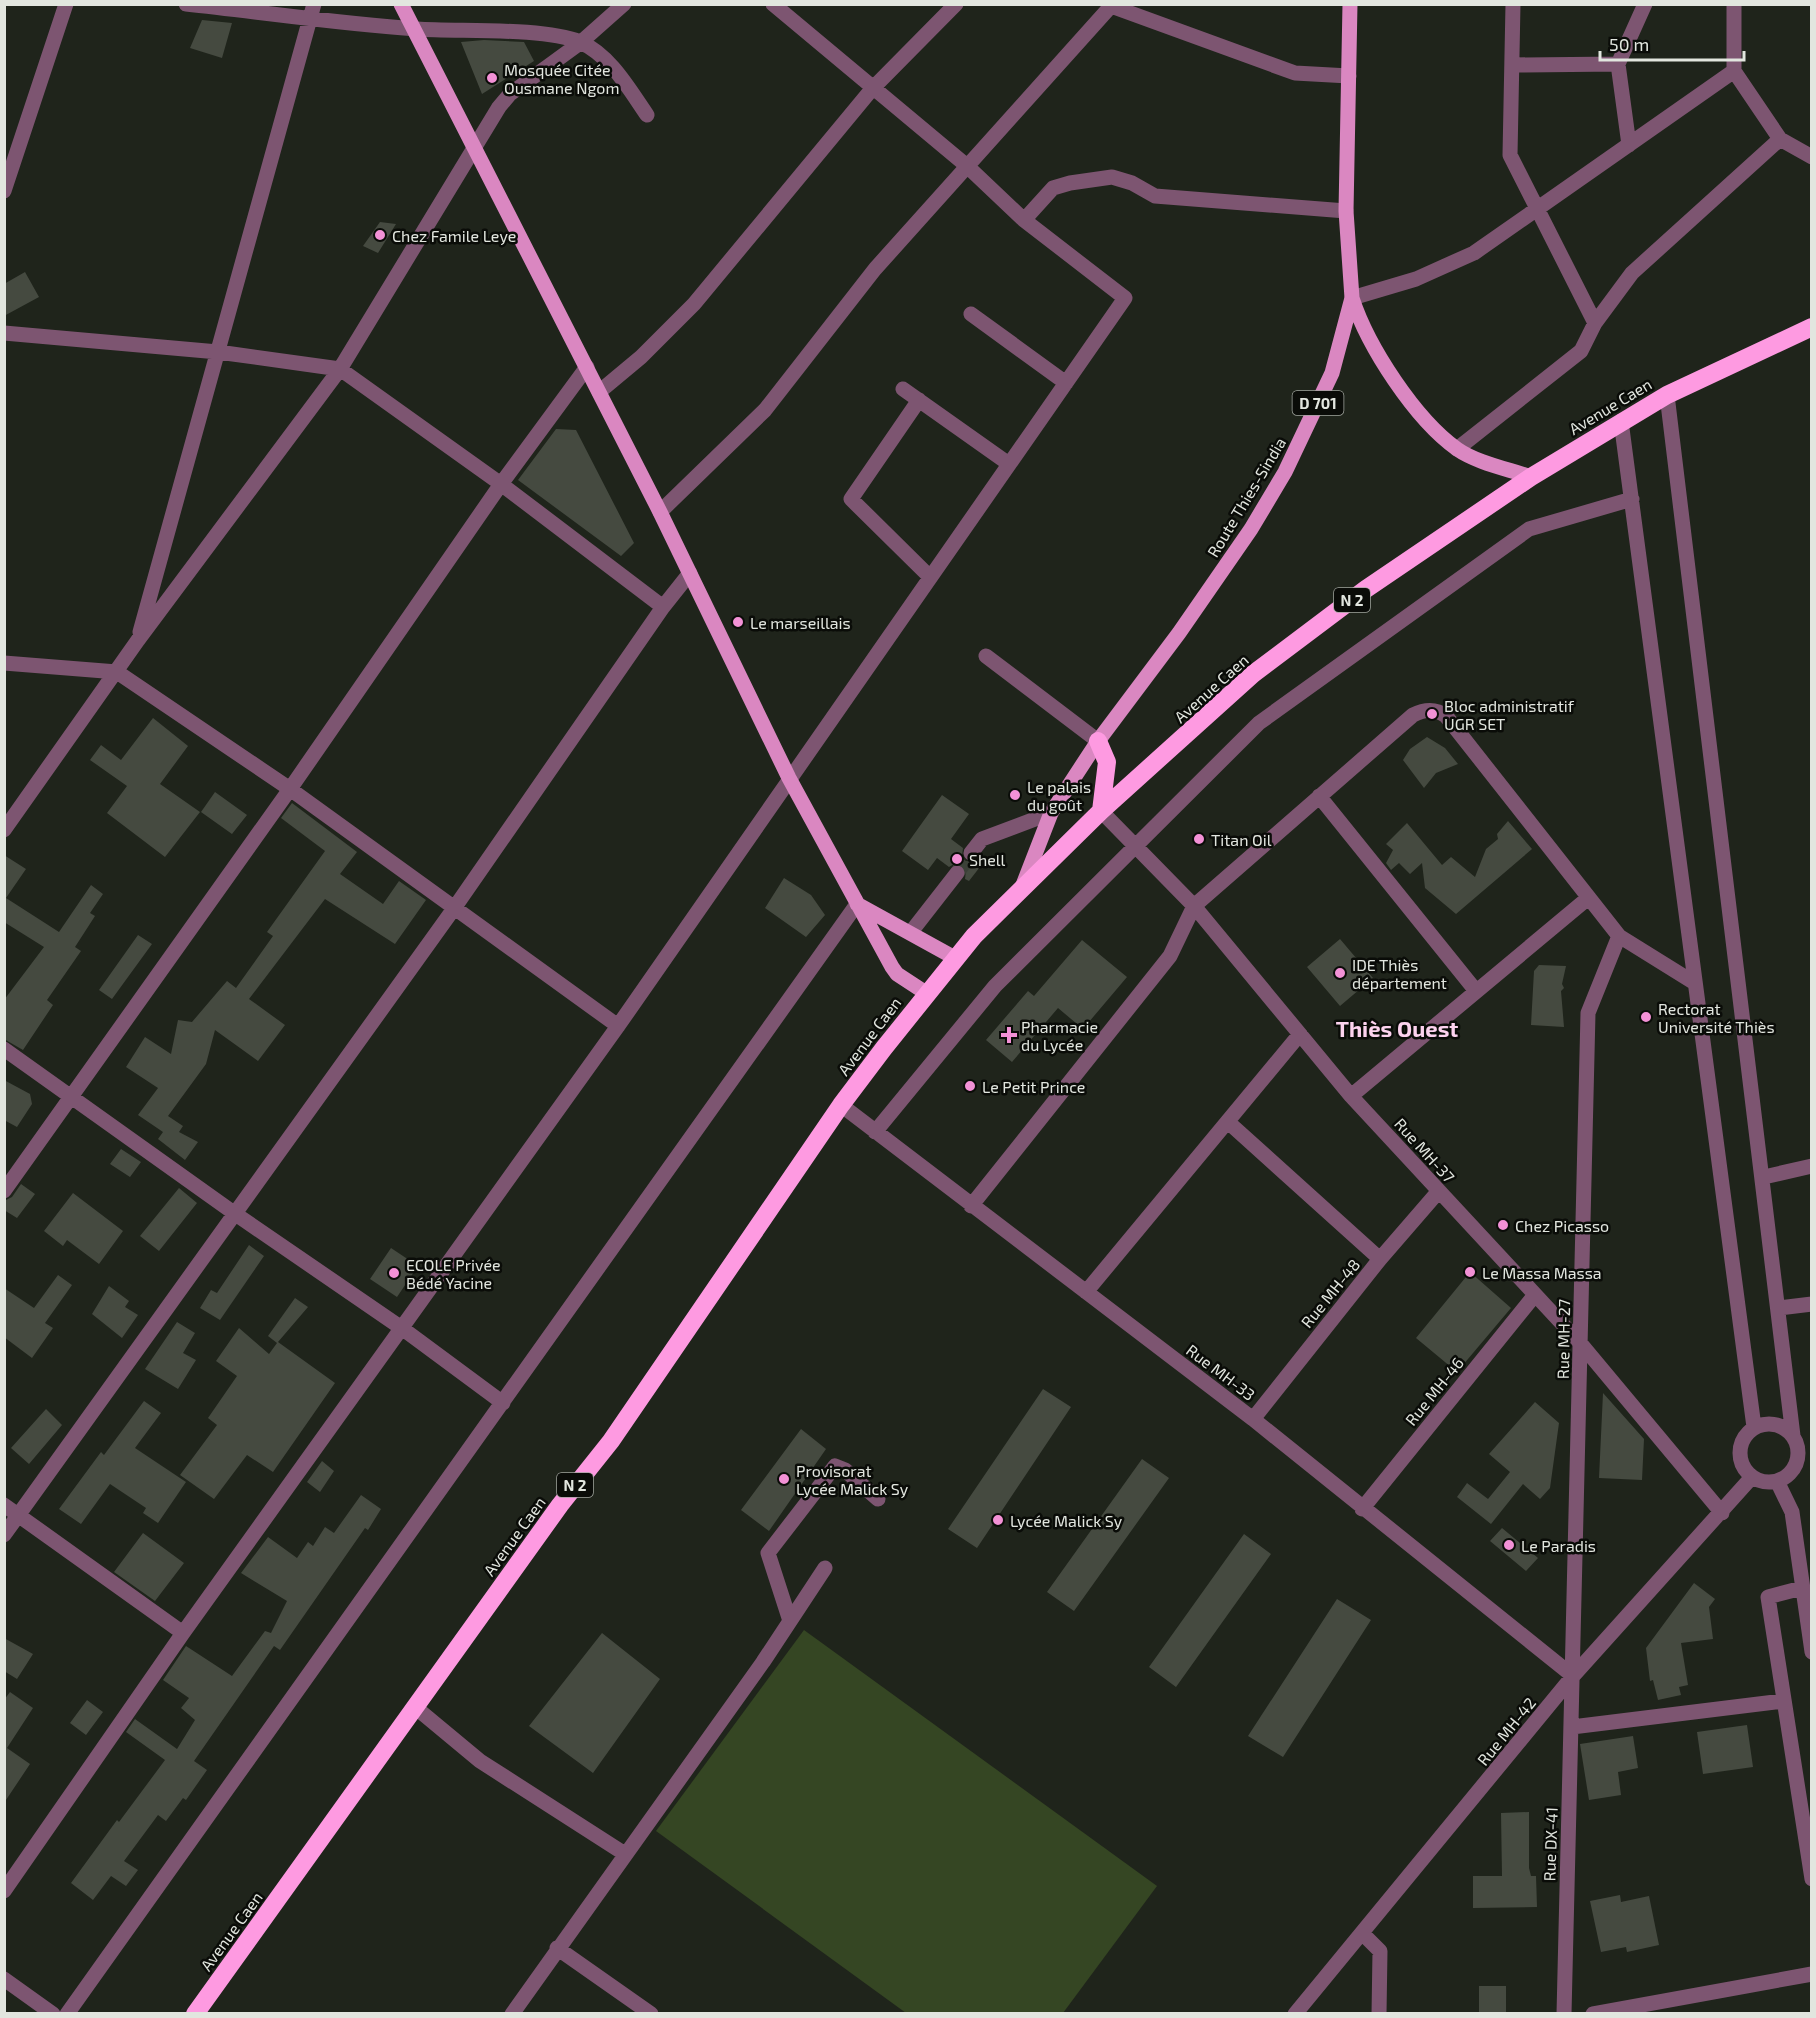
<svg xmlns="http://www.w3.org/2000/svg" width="1816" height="2018" font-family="'Exo 2',sans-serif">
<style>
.green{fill:#354623}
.building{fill:#454a40}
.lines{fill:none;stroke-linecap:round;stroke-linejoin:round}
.minor-tunnel{stroke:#3c4138;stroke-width:15;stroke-dasharray:15 8;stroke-linecap:butt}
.minor{stroke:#7d5571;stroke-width:15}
.major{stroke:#da87c1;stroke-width:15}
.highway{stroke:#fe9ae1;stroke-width:18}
.poi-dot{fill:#f391d6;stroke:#0a0c08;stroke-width:2}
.labels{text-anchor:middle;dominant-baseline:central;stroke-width:5;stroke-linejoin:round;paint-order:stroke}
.shield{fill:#0a0c08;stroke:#a1a59e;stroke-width:1.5}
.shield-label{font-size:15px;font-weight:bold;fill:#e2e6df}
.poi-label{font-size:16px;fill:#e2e6df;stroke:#0a0c08;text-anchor:start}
.street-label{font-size:16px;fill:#e2e6df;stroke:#0a0c08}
.district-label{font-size:22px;font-weight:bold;fill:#fcd2ee;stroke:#0a0c08}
</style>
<rect width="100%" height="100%" fill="#1f241b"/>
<path class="green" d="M 804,1630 L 1157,1886 L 1063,2013 L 906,2013 L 656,1831 Z"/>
<path class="building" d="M 202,20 L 232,23 L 222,58 L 190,48 Z
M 484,40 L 524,42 L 534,61 L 482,94 L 461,42 Z
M 380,222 L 396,224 L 378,253 L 363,246 Z
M 25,272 L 39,297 L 4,316 L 4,284 Z
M 556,429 L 576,430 L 634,543 L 621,556 L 518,480 Z
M 153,718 L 188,746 L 160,784 L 200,812 L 165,857 L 107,813 L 127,786 L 90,760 L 101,745 L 121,760 Z
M 1427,737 L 1445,748 L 1458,764 L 1436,773 L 1424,788 L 1403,760 L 1410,749 Z
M 215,792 L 247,815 L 232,834 L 201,812 Z
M 942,795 L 969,814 L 951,839 L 963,848 L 962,856 L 965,861 L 974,862 L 978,859 L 983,863 L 969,881 L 965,879 L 966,870 L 962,865 L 954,864 L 949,867 L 937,858 L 928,870 L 902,851 Z
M 292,803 L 357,852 L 340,874 L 383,904 L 399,881 L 426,900 L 395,944 L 325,899 L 249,999 L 285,1025 L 258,1061 L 215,1030 L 206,1064 L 168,1116 L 183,1126 L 179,1132 L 198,1142 L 185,1160 L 158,1139 L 163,1132 L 138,1115 L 158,1088 L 126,1067 L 145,1037 L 171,1054 L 178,1020 L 192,1022 L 227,981 L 236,988 L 273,936 L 267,932 L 325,851 L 281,818 Z
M 1508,821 L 1532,849 L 1456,914 L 1425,888 L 1422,863 L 1410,874 L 1399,863 L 1391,870 L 1386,863 L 1393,850 L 1386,844 L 1407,823 L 1442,865 L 1451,857 L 1475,877 L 1486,849 L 1498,839 L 1497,834 Z
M 4,855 L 26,869 L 6,898 L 59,932 L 91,885 L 103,894 L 90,913 L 95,916 L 75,947 L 81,951 L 47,1000 L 53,1005 L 23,1050 L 4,1039 L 4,1000 L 44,947 L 4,922 Z
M 784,878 L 811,895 L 825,915 L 806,937 L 765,908 Z
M 138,935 L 152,944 L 112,999 L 99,990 Z
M 1340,939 L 1373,978 L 1340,1006 L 1307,967 Z
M 1082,940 L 1127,977 L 1083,1029 L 1058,1008 L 1012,1062 L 986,1040 L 1028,991 L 1034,996 Z
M 1539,965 L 1566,966 L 1562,984 L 1564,988 L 1561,991 L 1564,1027 L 1531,1025 L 1534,971 Z
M 4,1080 L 30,1094 L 32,1104 L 17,1127 L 4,1120 Z
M 121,1149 L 141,1162 L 130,1177 L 110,1164 Z
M 21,1184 L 35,1194 L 17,1218 L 4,1210 L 4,1201 L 12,1197 Z
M 179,1188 L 197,1203 L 159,1251 L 140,1236 Z
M 73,1193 L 123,1231 L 99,1264 L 67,1240 L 63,1246 L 44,1231 Z
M 249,1245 L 264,1256 L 220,1320 L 200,1308 L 211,1290 L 217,1293 Z
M 391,1248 L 418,1266 L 397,1297 L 370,1279 Z
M 1470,1272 L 1511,1308 L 1457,1372 L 1416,1338 Z
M 58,1275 L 72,1285 L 45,1323 L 53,1328 L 32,1358 L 4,1337 L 4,1288 L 34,1308 Z
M 109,1286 L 129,1301 L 125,1307 L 138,1315 L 122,1338 L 92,1314 Z
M 295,1298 L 308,1307 L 278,1342 L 335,1383 L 273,1472 L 247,1455 L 214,1499 L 180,1475 L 217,1425 L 208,1418 L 237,1376 L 216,1361 L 239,1328 L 269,1354 L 277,1343 L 268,1336 Z
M 177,1322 L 195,1333 L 183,1353 L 196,1360 L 178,1389 L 145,1369 Z
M 1043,1389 L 1071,1407 L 977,1548 L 948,1529 Z
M 1603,1393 L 1644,1439 L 1642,1480 L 1599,1478 Z
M 144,1401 L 161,1413 L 135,1448 L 186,1482 L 158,1523 L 143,1513 L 146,1508 L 110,1484 L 81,1524 L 59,1509 L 101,1452 L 104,1455 Z
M 1535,1402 L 1559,1423 L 1550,1488 L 1540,1499 L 1523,1484 L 1491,1524 L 1457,1497 L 1467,1483 L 1488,1499 L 1510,1472 L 1489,1454 Z
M 46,1409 L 62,1425 L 29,1464 L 11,1448 Z
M 801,1429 L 826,1449 L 769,1531 L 741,1510 Z
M 1142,1459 L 1169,1478 L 1074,1611 L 1047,1592 Z
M 322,1461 L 334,1471 L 320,1492 L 307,1482 Z
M 361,1495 L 381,1509 L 368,1530 L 365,1528 L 280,1650 L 274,1646 L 194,1761 L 207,1770 L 186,1800 L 183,1798 L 166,1821 L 158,1815 L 124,1861 L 138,1870 L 126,1886 L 111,1876 L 93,1900 L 71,1883 L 117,1820 L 119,1822 L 165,1760 L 126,1732 L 135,1719 L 177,1749 L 195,1720 L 181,1708 L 189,1698 L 163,1680 L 186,1646 L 232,1676 L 265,1631 L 271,1633 L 287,1601 L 241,1573 L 268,1537 L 297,1558 L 308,1542 L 313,1546 L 325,1527 L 334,1533 Z
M 1502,1528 L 1538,1558 L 1526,1571 L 1490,1541 Z
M 143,1533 L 184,1563 L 155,1601 L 114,1572 Z
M 1244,1534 L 1271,1554 L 1176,1687 L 1149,1667 Z
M 1694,1583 L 1715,1599 L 1709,1607 L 1713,1639 L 1681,1643 L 1688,1685 L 1679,1687 L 1681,1695 L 1658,1700 L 1653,1680 L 1650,1681 L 1646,1648 Z
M 1337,1599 L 1371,1620 L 1283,1757 L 1248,1736 Z
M 602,1633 L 660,1679 L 593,1773 L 529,1726 Z
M 4,1638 L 33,1654 L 17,1679 L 4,1671 Z
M 10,1692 L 33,1708 L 7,1748 L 30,1764 L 4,1803 L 4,1700 Z
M 87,1700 L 103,1712 L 86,1735 L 70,1723 Z
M 1747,1725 L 1753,1767 L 1703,1774 L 1697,1732 Z
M 1633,1736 L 1638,1768 L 1618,1772 L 1621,1795 L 1589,1800 L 1580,1744 Z
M 1529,1812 L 1529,1868 L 1531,1876 L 1536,1876 L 1537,1907 L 1473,1908 L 1473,1876 L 1502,1876 L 1501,1813 Z
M 1620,1895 L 1621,1902 L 1649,1896 L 1659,1945 L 1627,1952 L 1626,1947 L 1601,1952 L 1590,1901 Z
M 1479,1986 L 1506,1986 L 1506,2013 L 1479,2013 Z"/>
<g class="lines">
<path class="minor-tunnel" d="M 957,873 L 971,853"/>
<path class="minor" d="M 186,4 C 262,12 341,24 417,29 C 461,32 542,27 580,42 C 610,55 629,89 647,115
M 1513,4 L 1510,155 L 1595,323
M 1734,4 L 1734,71 L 1780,139 L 1812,157
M 1512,65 L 1618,64
M 1629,145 L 1618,64 L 1645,4
M 4,191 L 66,4
M 1024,220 L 1053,188 L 1070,183 L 1112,177 L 1132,183 L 1155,196 L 1346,211
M 1352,298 L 1416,279 L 1474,253 L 1734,71
M 971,314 L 1066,383
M 4,333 L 218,352 L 340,369 L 501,484 L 663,607
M 903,389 L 1009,464
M 599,392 L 641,357 L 694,304 L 872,89 L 956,4
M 1667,395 L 1793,1436
M 919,400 L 851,499 L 930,577
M 1621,421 L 1754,1427
M 1457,449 L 1581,351 L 1595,323 L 1632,273 L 1780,139
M 660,512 L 765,410 L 875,269 L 1111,6 L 1295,73 L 1349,76
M 140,632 L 314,4
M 986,656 L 1098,741
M 4,663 L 117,672 L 290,789 L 618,1026
M 1319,796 L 1476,991
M 1101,811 L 1194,906 L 1351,1096 L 1581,1344 L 1722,1513
M 4,830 L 138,640 L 340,369 L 499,107 L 510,94 L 580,43 L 624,4
M 971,853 L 982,839 L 1051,813
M 911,932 L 957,873
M 4,1049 L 234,1213 L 403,1329 L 503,1403
M 1351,1096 L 1587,899
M 841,1105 L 1253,1419 L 1573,1676
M 1228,1122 L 1380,1259
M 875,1132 L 995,986 L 1259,723 L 1529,529 L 1632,499
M 1764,1177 L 1812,1166
M 4,1191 L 290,789 L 501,484 L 587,367
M 971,1206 L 1170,956 L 1194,906 L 1413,715 C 1425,709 1435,708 1446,716 L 1619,936 L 1693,982
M 1086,1292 L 1300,1034
M 1779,1308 L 1812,1304
M 1253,1419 L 1380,1259 L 1438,1192
M1740 1453a29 29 0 1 1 58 0a29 29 0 1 1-58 0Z
M 1777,1481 L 1792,1512 L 1812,1652
M 4,1505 L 183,1633
M 1362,1509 L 1534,1296
M 4,1535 L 455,907 L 663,607 L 690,573
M 1802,1588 L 1768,1597 L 1812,1879
M 790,1621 L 768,1553 L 835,1466 L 845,1470 L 878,1499
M 415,1707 L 480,1761 L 625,1854
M 1572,1727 L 1783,1701
M 4,1891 L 183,1633 L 618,1026 L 1125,298 L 1024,220 L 967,166 L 773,4
M 1363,1934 L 1380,1951 L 1379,2014
M 557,1948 L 651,2014
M 4,1979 L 53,2014
M 67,2014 L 857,904
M 512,2014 L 763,1662 L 825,1568
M 1295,2014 L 1573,1676 L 1752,1477
M 1564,2014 L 1588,1013 L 1619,936
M 1593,2014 L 1812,1974"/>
<path class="major" d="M 401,4 L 660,512 L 789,778 L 892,967 L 897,974 L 926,993
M 1352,298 C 1368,347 1415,419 1457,449 C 1477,463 1508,469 1531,477
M 1023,885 L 1051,813 L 1098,741 L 1179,633 L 1251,529 L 1285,472 L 1332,373 L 1352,298 L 1346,211 L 1350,4
M 857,904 L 955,958"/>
<path class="highway" d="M 1098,741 L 1107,762 L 1101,811
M 195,2014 L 560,1505 L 611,1441 L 841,1105 L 884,1048 L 974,936 L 1101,811 L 1253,674 L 1366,589 L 1531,477 L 1667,395 L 1812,327"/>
</g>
<g class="poi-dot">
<circle cx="492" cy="78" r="6"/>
<circle cx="380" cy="235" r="6"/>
<circle cx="738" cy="622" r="6"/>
<circle cx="1432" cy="714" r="6"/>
<circle cx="1015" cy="795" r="6"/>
<circle cx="1199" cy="839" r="6"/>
<circle cx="957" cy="859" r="6"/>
<circle cx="1340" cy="973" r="6"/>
<circle cx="1646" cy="1017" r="6"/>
<path d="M1006 1026h6v6h6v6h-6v6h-6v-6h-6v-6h6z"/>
<circle cx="970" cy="1086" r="6"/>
<circle cx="1503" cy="1225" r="6"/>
<circle cx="1470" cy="1272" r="6"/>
<circle cx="394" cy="1273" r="6"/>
<circle cx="784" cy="1479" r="6"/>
<circle cx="998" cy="1520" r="6"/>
<circle cx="1509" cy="1545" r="6"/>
</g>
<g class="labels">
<g class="shield">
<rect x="1292.5" y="391" width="51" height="24" rx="4.5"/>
<rect x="1334" y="588" width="36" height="24" rx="4.5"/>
<rect x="557" y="1473" width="36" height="24" rx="4.5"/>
</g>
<g class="shield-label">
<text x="1318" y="403">D 701</text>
<text x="1352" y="600">N 2</text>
<text x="575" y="1485">N 2</text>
</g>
<g class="poi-label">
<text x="504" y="69">Mosquée Citée<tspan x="504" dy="18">Ousmane Ngom</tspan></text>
<text x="392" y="235">Chez Famile Leye</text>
<text x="750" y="622">Le marseillais</text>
<text x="1444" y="705">Bloc administratif<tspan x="1444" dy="18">UGR SET</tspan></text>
<text x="1027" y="786">Le palais<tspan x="1027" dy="18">du goût</tspan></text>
<text x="1211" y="839">Titan Oil</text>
<text x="969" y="859">Shell</text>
<text x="1352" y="964">IDE Thiès<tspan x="1352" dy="18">département</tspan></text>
<text x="1658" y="1008">Rectorat<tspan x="1658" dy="18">Université Thiès</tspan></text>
<text x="1021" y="1026">Pharmacie<tspan x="1021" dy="18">du Lycée</tspan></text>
<text x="982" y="1086">Le Petit Prince</text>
<text x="1515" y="1225">Chez Picasso</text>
<text x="406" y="1264">ECOLE Privée<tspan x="406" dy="18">Bédé Yacine</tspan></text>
<text x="1482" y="1272">Le Massa Massa</text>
<text x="796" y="1470">Provisorat<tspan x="796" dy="18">Lycée Malick Sy</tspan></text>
<text x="1010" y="1520">Lycée Malick Sy</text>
<text x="1521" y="1545">Le Paradis</text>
</g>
<g class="street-label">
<text transform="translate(1610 406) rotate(-31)">Avenue Caen</text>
<text transform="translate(1246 497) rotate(-59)">Route Thies-Sindia</text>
<text transform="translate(1211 688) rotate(-42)">Avenue Caen</text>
<text transform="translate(869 1036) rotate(-53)">Avenue Caen</text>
<text transform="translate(1425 1150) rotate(48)">Rue MH-37</text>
<text transform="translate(1330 1293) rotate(-51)">Rue MH-48</text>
<text transform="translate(1563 1339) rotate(-89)">Rue MH-27</text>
<text transform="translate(1221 1372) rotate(37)">Rue MH-33</text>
<text transform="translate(1434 1391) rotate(-51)">Rue MH-46</text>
<text transform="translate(514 1536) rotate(-54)">Avenue Caen</text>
<text transform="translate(1506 1731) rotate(-51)">Rue MH-42</text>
<text transform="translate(1550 1844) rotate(-88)">Rue DX-41</text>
<text transform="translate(231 1931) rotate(-54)">Avenue Caen</text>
</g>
<g class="district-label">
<text x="1397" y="1028">Thiès Ouest</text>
</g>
</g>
<rect width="1816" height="2018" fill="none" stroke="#e2e6df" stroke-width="12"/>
<path d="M1600 51v9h144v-9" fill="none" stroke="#e2e6df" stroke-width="3"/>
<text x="1609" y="51" font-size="18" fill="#e2e6df" stroke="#0a0c08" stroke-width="4.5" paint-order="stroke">50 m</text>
</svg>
